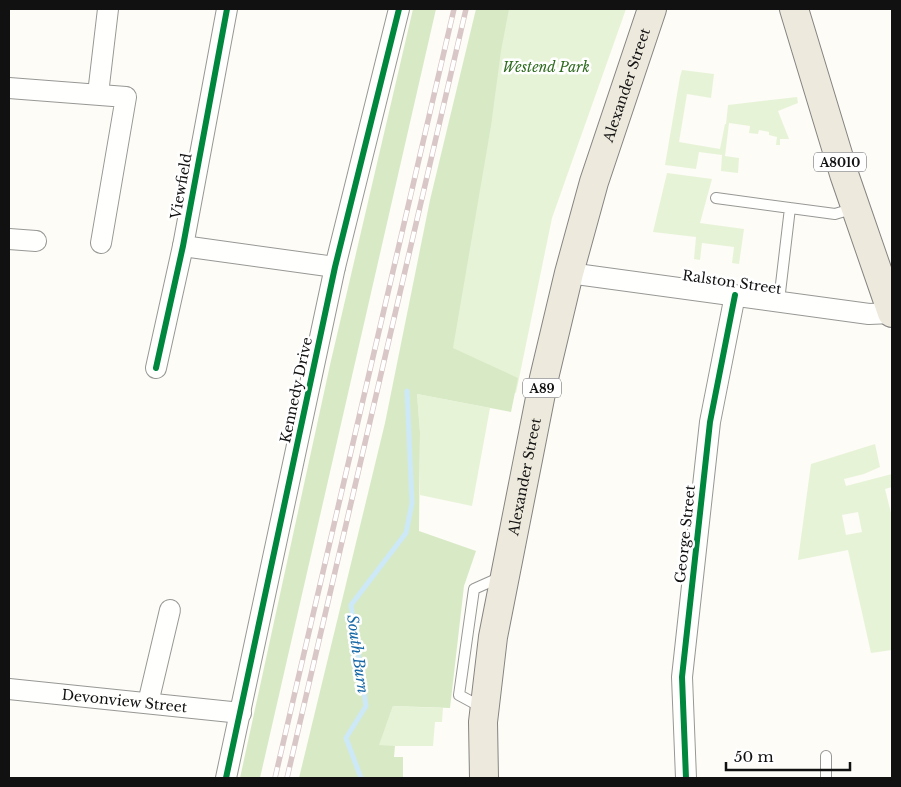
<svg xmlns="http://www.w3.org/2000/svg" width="901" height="787" font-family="'Libre Baskerville',serif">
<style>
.green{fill:#e7f3d7;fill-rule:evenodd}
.forest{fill:#d8eac5}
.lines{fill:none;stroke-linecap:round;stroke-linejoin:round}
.stream{stroke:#cde8f7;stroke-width:5}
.lane-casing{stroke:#979795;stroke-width:12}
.street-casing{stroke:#979795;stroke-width:22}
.primary-casing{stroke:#858482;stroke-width:30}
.lane{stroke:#fffffe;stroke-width:10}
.street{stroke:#fffffe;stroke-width:20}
.primary{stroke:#ede9dc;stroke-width:28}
.rail-casing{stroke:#d9c6c7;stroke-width:5.5}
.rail{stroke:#fff;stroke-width:4;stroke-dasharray:11;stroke-linecap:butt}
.cycleway-casing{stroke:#fff;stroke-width:9}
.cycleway{stroke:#00873e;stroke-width:6}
.labels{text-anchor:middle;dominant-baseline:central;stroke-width:5;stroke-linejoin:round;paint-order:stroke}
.shield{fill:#fff;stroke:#585858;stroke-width:1}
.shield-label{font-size:12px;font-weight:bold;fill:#111}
.park-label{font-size:14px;font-style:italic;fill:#2f6b1f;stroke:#fff}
.street-label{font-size:14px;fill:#111;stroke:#fff}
.water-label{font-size:15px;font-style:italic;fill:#1768a6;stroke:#fff}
</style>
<rect width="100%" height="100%" fill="#fdfcf7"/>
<path class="green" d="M 498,9 L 626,9 L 552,218 L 516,393 L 437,355 Z
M 682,70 L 714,74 L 711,98 L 687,94 L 679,142 L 720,149 L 725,124 L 726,124 L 728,105 L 797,97 L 798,103 L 778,111 L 789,139 L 780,139 L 780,145 L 776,145 L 777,137 L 769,135 L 769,132 L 759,130 L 758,134 L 749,133 L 750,126 L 729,123 L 725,156 L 739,158 L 738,173 L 721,171 L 722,155 L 699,152 L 696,169 L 665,165 L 680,77 Z
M 667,173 L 712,179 L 700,223 L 744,229 L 739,264 L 732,263 L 734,247 L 702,243 L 700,260 L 694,259 L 696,237 L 653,232 Z
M 417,394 L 490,408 L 472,506 L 420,495 L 420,432 Z
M 875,444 L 880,467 L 864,474 L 844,479 L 846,486 L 892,474 L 892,487 L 885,489 L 892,517 L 892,650 L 871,653 L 848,550 L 798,560 L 811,464 ZM 858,512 L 862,532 L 846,535 L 842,515 Z
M 393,706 L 443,708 L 442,722 L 435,722 L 433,746 L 378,746 Z"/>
<path class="forest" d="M 413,9 L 436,9 L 260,778 L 240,778 L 330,365 Z
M 476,9 L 509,9 L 501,51 L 491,126 L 453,348 L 518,378 L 511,412 L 417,394 L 420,432 L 419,531 L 476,551 L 464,586 L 450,708 L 393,706 L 379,745 L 395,746 L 394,757 L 403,757 L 403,778 L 299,778 L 385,423 L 430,200 Z"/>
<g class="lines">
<path class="stream" d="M 361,778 L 346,738 L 366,706 L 351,605 L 406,533 L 412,503 L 407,391"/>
<defs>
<path id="lane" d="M 716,198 L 835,214 L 855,208
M 779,301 L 790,208
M 483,708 L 459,695 L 474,589 L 501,577
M 826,756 L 826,778"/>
<g id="street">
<path d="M 9,88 L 126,97 L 101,243"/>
<path d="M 98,94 L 108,9"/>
<path d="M 9,239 L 36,241"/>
<path d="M 183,246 L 335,267"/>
<path d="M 569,273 L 869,314 L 892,313"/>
<path d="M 156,368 L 183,246 L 227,9"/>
<path id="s1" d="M 9,689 L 241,713"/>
<path d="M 148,703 L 170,610"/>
<path d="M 226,778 L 335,267 L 399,9"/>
<path d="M 686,778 L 682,677 L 710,422 L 735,295"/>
</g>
<g id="primary">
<path d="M 794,9 L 844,174 L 892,313"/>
<path id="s2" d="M 484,778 L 483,722 L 493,637 L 544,378 L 569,273 L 594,182 L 652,9"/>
</g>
</defs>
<use href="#lane" class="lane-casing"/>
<use href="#street" class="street-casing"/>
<use href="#primary" class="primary-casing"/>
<use href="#lane" class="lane"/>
<use href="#street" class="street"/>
<use href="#primary" class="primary"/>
<defs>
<path id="rail" d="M 275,778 L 454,9
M 287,778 L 466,9"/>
</defs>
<use href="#rail" class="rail-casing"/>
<use href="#rail" class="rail"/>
<defs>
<path id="cycleway" d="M 156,368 L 183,246 L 227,9
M 226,778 L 335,267 L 399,9
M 686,778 L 682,677 L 710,422 L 735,295"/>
</defs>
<use href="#cycleway" class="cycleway-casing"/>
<use href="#cycleway" class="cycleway"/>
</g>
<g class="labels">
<g class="shield">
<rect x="814" y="152.5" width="52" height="19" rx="4"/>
<rect x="523" y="378.5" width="38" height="19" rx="4"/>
</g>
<g class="shield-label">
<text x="840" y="162">A8010</text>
<text x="542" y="388">A89</text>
</g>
<g class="park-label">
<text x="546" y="67">Westend Park</text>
</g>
<g class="street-label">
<text stroke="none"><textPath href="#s2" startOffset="710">Alexander Street</textPath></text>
<text transform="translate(181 186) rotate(-80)">Viewfield</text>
<text transform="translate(732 282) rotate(8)">Ralston Street</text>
<text transform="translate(296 390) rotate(-78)">Kennedy Drive</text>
<text stroke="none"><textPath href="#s2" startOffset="305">Alexander Street</textPath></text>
<text transform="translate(685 534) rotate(-84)">George Street</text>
<text stroke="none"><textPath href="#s1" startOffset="116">Devonview Street</textPath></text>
</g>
<g class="water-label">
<text transform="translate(358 654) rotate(82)">South Burn</text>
</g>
</g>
<rect width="901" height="787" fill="none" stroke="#111111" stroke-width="20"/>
<path d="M726 762v8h124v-8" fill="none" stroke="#111111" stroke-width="2.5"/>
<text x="734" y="762" font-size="15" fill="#111111" stroke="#ffffff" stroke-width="4" paint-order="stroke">50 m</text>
</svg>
